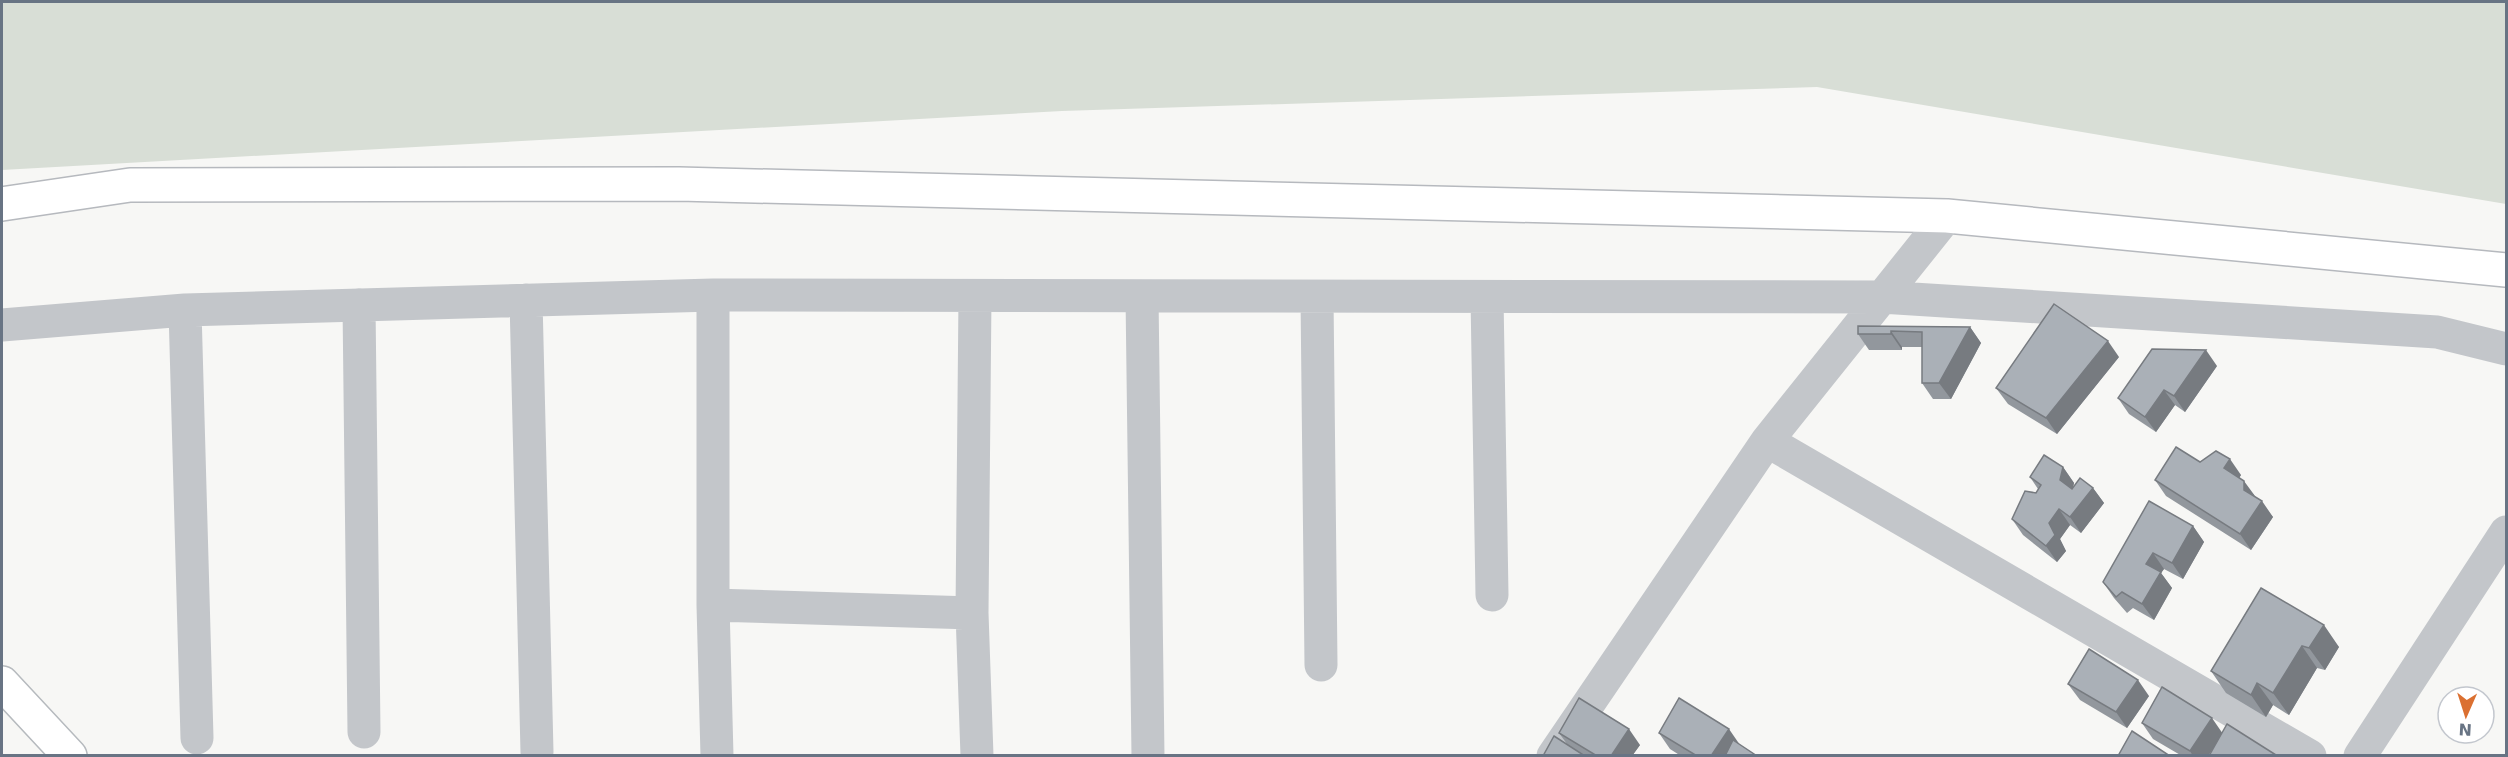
<svg xmlns="http://www.w3.org/2000/svg" width="2508" height="757" font-family="'DejaVu Sans',sans-serif">
<style>
.green{fill:#d8ded6}
.lines{fill:none;stroke-linecap:round;stroke-linejoin:round}
.secondary-casing{stroke:#b6b9be;stroke-width:36}
.primary-casing{stroke:#b6babe;stroke-width:36}
.street{stroke:#c3c6ca;stroke-width:33}
.secondary{stroke:#fff;stroke-width:33}
.primary{stroke:#fff;stroke-width:33}
.wall{fill:#92979d}
.shaded-wall{fill:#777b80}
.building{fill:#aab0b7;stroke:#777b80;stroke-width:1.5}
</style>
<rect width="100%" height="100%" fill="#f7f7f5"/>
<path class="green" d="M 2,2 L 2506,2 L 2506,204 L 1817,87 L 1062,111 L 2,170 Z"/>
<g class="lines">
<defs>
<path id="secondary" d="M 2,204 L 130,185 L 679,184 L 1947,216 L 2506,270"/>
<path id="primary" d="M 2,683 L 70,756"/>
</defs>
<use href="#secondary" class="secondary-casing"/>
<use href="#primary" class="primary-casing"/>
<path class="street" d="M 713,295 L 713,605 L 717,756
M 975,296 L 972,613 L 977,756
M 1142,296 L 1148,756
M 1317,297 L 1321,665
M 1487,297 L 1492,595
M 526,300 L 537,752
M 359,305 L 364,732
M 185,310 L 197,738
M 2,325 L 185,310 L 713,295 L 1881,297 L 2437,332 L 2506,349
M 1767,441 L 2310,756
M 713,605 L 972,613
M 1553,756 L 1767,441 L 1947,216
M 2360,756 L 2506,532"/>
<use href="#secondary" class="secondary"/>
<use href="#primary" class="primary"/>
</g>
<path class="wall" d="M 1858,326 L 1970,327 L 1981,343 L 1951,399 L 1933,399 L 1922,383 L 1922,347 L 1902,347 L 1902,350 L 1869,350 L 1858,334 Z
M 2119,357 L 2057,434 L 2008,404 L 1996,388 Z
M 2217,366 L 2185,412 L 2175,405 L 2156,432 L 2129,414 L 2118,398 Z
M 2200,462 L 2241,475 L 2239,478 L 2273,517 L 2251,550 L 2166,496 L 2155,480 Z
M 2063,467 L 2074,483 L 2073,487 L 2093,488 L 2104,503 L 2081,533 L 2070,525 L 2060,539 L 2066,551 L 2057,562 L 2023,535 L 2012,519 L 2036,493 L 2038,489 L 2030,477 Z
M 2193,526 L 2204,542 L 2183,579 L 2164,569 L 2161,573 L 2172,588 L 2154,620 L 2133,608 L 2127,613 L 2114,598 L 2103,582 Z
M 2261,588 L 2339,647 L 2325,670 L 2317,668 L 2289,715 L 2273,705 L 2266,717 L 2226,693 L 2211,671 Z
M 2068,684 L 2149,696 L 2127,728 L 2080,700 Z
M 2142,723 L 2214,747 L 2208,756 L 2182,756 L 2153,739 Z
M 1559,733 L 1640,745 L 1632,756 L 1543,756 L 1567,744 Z
M 1659,733 L 1739,744 L 1757,756 L 1681,756 L 1670,749 Z"/>
<path class="shaded-wall" d="M 1970,327 L 1981,343 L 1951,399 L 1939,383 Z
M 1891,331 L 1902,347 L 1902,350 L 1891,334 Z
M 2108,341 L 2119,357 L 2057,434 L 2046,418 Z
M 2206,350 L 2217,366 L 2185,412 L 2174,396 Z
M 2164,390 L 2175,405 L 2156,432 L 2145,417 Z
M 2230,459 L 2241,475 L 2235,484 L 2224,468 Z
M 2063,467 L 2074,483 L 2071,496 L 2060,480 Z
M 2244,481 L 2255,496 L 2244,490 Z
M 2093,488 L 2104,503 L 2081,533 L 2070,517 Z
M 2262,501 L 2273,517 L 2251,550 L 2240,534 Z
M 2059,509 L 2070,525 L 2060,539 L 2066,551 L 2057,562 L 2046,546 L 2049,523 Z
M 2193,526 L 2204,542 L 2183,579 L 2172,563 Z
M 2153,553 L 2164,569 L 2161,573 L 2172,588 L 2154,620 L 2142,604 L 2146,564 Z
M 2324,625 L 2339,647 L 2325,670 L 2309,648 Z
M 2302,646 L 2317,668 L 2289,715 L 2273,693 Z
M 2138,680 L 2149,696 L 2127,728 L 2116,712 Z
M 2257,683 L 2273,705 L 2266,717 L 2251,695 Z
M 2212,718 L 2223,734 L 2208,756 L 2193,756 L 2190,751 Z
M 1629,729 L 1640,745 L 1632,756 L 1611,756 Z
M 1729,729 L 1740,745 L 1732,756 L 1711,756 Z"/>
<path class="building" d="M 2054,304 L 2108,341 L 2046,418 L 1996,388 Z
M 1858,326 L 1970,327 L 1939,383 L 1922,383 L 1922,332 L 1891,331 L 1891,334 L 1858,334 Z
M 2152,349 L 2206,350 L 2174,396 L 2164,390 L 2145,417 L 2118,398 Z
M 2176,447 L 2200,462 L 2216,451 L 2230,459 L 2224,468 L 2244,481 L 2244,490 L 2262,501 L 2240,534 L 2155,480 Z
M 2044,455 L 2063,467 L 2060,480 L 2072,489 L 2080,478 L 2093,488 L 2070,517 L 2059,509 L 2049,523 L 2055,535 L 2046,546 L 2012,519 L 2025,491 L 2036,493 L 2041,485 L 2030,477 Z
M 2149,501 L 2193,526 L 2172,563 L 2153,553 L 2146,564 L 2161,572 L 2142,604 L 2122,592 L 2116,597 L 2103,582 Z
M 2261,588 L 2324,625 L 2309,648 L 2302,646 L 2273,693 L 2257,683 L 2251,695 L 2211,671 Z
M 2089,649 L 2138,680 L 2116,712 L 2068,684 Z
M 2162,687 L 2212,718 L 2190,751 L 2142,723 Z
M 1579,698 L 1629,729 L 1611,756 L 1597,756 L 1559,733 Z
M 1679,698 L 1729,729 L 1711,756 L 1697,756 L 1659,733 Z
M 2227,724 L 2276,755 L 2276,756 L 2209,756 Z
M 2132,731 L 2170,756 L 2118,756 Z
M 1554,736 L 1585,756 L 1543,756 Z
M 1733,740 L 1757,756 L 1725,756 Z"/>
<rect width="2508" height="757" fill="none" stroke="#687484" stroke-width="6"/>
<g transform="translate(2466 715) rotate(183)"><circle r="28" fill="#ffffff" stroke="#c3c7ce" stroke-width="1.5"/>
<path d="M0-4.5L10 22L0 15L-10 22Z" fill="#db7031"/>
<text y="-9" font-size="16" font-weight="bold" text-anchor="middle" fill="#687484">N</text>
</g>
</svg>
